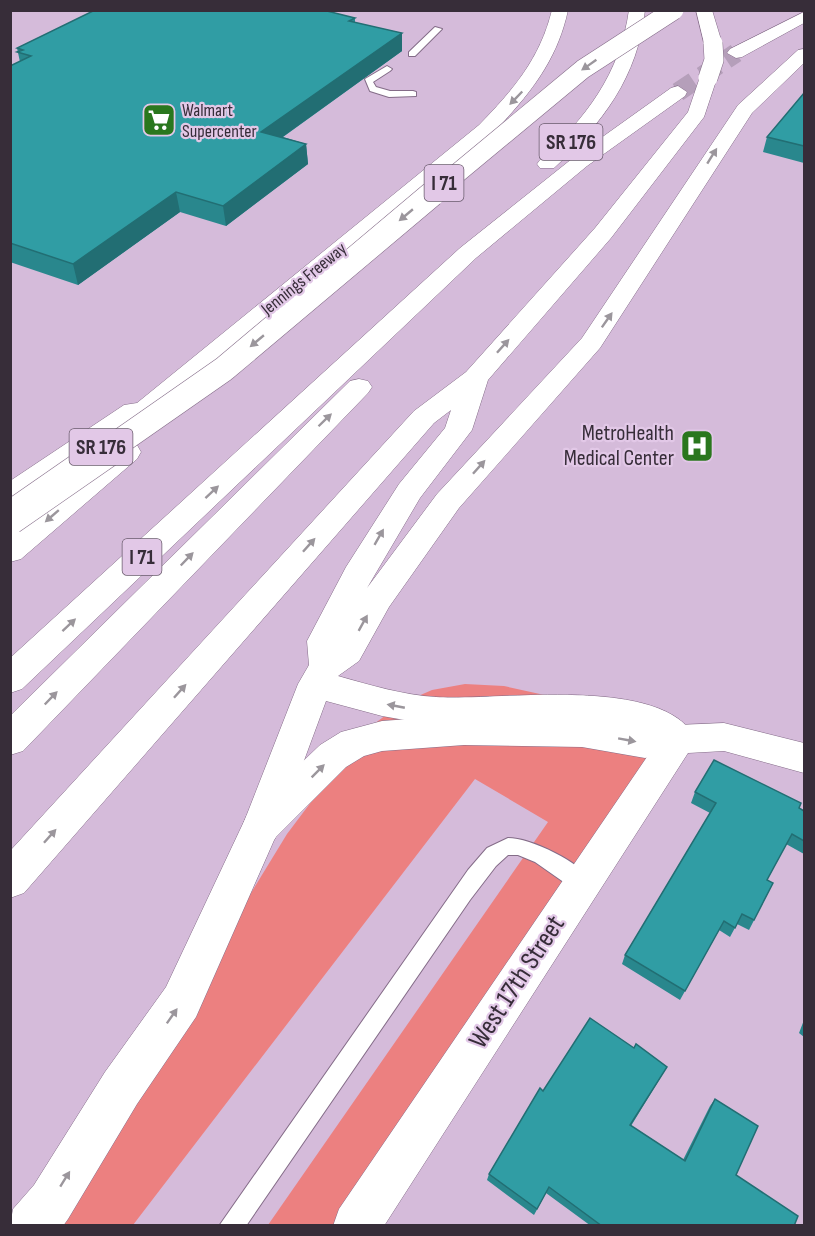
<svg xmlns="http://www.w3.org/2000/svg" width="815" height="1236" font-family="'Sofia Sans Condensed',sans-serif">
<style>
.green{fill:#ec8080}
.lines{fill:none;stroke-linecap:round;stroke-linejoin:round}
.highway-tunnel{stroke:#b59fba;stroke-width:19;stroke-dasharray:19 10;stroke-linecap:butt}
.lane-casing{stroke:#846c88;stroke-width:2}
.street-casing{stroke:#846c88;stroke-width:1}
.secondary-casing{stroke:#846c88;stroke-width:1}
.highway-casing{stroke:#846c88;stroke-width:1}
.lane{fill:#fff;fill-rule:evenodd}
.street{fill:#fff;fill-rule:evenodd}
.secondary{fill:#fff;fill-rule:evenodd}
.highway{fill:#fff;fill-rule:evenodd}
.highway-bridge-far2-casing{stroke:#846c88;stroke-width:20;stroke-linecap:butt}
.highway-bridge-far1-casing{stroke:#846c88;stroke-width:26;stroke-linecap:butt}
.highway-bridge-casing{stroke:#846c88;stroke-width:34;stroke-linecap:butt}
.highway-bridge-far2{stroke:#fff;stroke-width:19}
.highway-bridge-far1{stroke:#fff;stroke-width:25}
.highway-bridge{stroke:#fff;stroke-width:33}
.wall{fill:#29878d}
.shaded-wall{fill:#226e73}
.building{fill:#309da4;stroke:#226e73;stroke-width:1.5}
.oneway{fill:#9b969c}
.labels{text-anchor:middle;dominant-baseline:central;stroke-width:4.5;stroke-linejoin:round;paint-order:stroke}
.far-poi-label{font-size:18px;fill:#372d39;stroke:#e2c8e7;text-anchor:start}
.far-street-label{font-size:18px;fill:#372d39;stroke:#e2c8e7}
.shield{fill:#e2c8e7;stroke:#6a5c6d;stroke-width:1.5}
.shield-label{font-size:21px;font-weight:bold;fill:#372d39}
.poi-label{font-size:22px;fill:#372d39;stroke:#e2c8e7;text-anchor:end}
.near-street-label{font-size:27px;fill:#372d39;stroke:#e2c8e7}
</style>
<rect width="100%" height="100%" fill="#d5bbda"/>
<path class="green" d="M 465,684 L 504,686 L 686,726 L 356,1225 L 268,1225 L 548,822 L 475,779 L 133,1225 L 28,1226 L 226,934 L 287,834 L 351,749 L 370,727 L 402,703 L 432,690 Z"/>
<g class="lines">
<path class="highway-tunnel" d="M 678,92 L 736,53"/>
<defs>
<path id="lane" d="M 435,27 L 442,29 L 415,56 L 409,56 L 409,52 Z
M 387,66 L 392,69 L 390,71 L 373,82 L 376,87 L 390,91 L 413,91 L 416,92 L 416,96 L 389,97 L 370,91 L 365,79 Z
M 508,838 C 530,838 582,862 592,883 L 589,890 L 582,892 L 575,890 L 535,862 L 518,855 L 508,855 L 496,866 L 470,900 L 246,1226 L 219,1226 L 468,870 L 487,848 Z"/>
<path id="street" d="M 724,723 L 804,743 L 804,773 L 724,751 L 688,753 L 384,1226 L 333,1226 L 339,1209 L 666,729 L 678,725 Z"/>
<path id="secondary" d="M 464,715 L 582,717 L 645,728 L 678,724 L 691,728 L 696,739 L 691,750 L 645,758 L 582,747 L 464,745 L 382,751 L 364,756 L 346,767 L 275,838 L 196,1017 L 137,1104 L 68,1219 L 63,1226 L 10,1226 L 13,1209 L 34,1185 L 105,1072 L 166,987 L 247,815 L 320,745 L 341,732 L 382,721 Z"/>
<path id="highway" d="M 552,10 L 568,10 C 557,62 528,96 493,133 L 129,438 L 119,441 L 112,439 L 21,503 L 10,506 L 10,481 L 124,405 L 137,403 L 479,125 C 513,90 540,59 552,10 Z
M 629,10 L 645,10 C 638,77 602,124 554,168 L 540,168 L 537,164 L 540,160 C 586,118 620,74 629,10 Z
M 696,10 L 712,10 L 722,43 L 719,47 L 713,48 L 704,43 Z
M 804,12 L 804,23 L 742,57 L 736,58 L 727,53 L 730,49 Z
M 804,49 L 804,63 L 752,113 L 600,348 L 459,508 L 389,607 L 359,661 L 338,676 C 370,685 403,695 436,697 C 499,701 664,674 696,739 L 691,750 L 678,754 L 665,750 L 644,733 L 603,725 L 433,725 L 382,716 L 326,701 L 275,839 L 261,844 L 247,839 L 242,827 L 298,684 L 309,665 L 307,641 L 346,567 L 399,484 L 445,428 L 451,410 L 434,423 L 24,893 L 10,898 L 10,851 L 414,411 L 466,372 L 595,228 L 688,112 L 701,74 L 715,74 L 717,78 L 704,117 L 611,238 L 488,380 L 472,430 L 420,498 L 367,588 L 437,494 L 582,338 L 738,105 L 798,50 Z
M 678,86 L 687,92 L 685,96 L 587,166 L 476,258 L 22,689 L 10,693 L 10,658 L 460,248 L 573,158 L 671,88 Z
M 359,379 L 368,381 L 372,387 L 368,393 L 23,751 L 10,755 L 10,716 L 350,381 Z
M 127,443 L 137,445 L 141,452 L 137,459 L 21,559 L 10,562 L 10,534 L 117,445 Z"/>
</defs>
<use href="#lane" class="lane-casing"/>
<use href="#street" class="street-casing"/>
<use href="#secondary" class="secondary-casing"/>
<use href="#highway" class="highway-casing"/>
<use href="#lane" class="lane"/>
<use href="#street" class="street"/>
<use href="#secondary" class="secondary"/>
<use href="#highway" class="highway"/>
<defs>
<path id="highway-bridge-far2" d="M 708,78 L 714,60 L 713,43
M 431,195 L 583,69 L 674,10"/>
<path id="highway-bridge-far1" d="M 105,452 L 224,369 L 432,194"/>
<path id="highway-bridge" d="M 10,518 L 108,450"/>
</defs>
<use href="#highway-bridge-far2" class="highway-bridge-far2-casing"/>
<use href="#highway-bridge-far1" class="highway-bridge-far1-casing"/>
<use href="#highway-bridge" class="highway-bridge-casing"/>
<use href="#highway-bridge-far2" class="highway-bridge-far2"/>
<use href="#highway-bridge-far1" class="highway-bridge-far1"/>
<use href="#highway-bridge" class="highway-bridge"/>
</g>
<path class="wall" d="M 355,18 L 355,23 L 402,33 L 402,51 L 283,137 L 306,144 L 308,164 L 226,226 L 180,212 L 78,285 L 10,262 L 10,66 L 20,62 L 17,48 Z
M 804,93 L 804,163 L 763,152 L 767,137 Z
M 695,792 L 799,808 L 804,811 L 804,854 L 786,844 L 767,880 L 773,883 L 749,930 L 737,924 L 730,937 L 719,930 L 680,1000 L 622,964 L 625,955 L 710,813 L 691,803 Z
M 804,1020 L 804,1037 L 799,1033 Z
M 634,1048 L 667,1067 L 631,1126 L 683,1160 L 710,1106 L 715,1099 L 736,1175 L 794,1226 L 591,1226 L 546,1193 L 534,1215 L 487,1180 L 489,1174 L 543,1091 Z"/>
<path class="shaded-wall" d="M 402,33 L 402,51 L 263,151 L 261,132 Z
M 306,144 L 308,164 L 226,226 L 223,206 Z
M 176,192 L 180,212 L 78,285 L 73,264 Z"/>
<path class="building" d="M 95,10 L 323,10 L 355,18 L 349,21 L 402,33 L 261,132 L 306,144 L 223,206 L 176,192 L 73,264 L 10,243 L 10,66 L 31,56 L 17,52 L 23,50 L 17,48 Z
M 804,93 L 804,146 L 767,137 Z
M 714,760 L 801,803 L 799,808 L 804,811 L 804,841 L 792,834 L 767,880 L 773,883 L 754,920 L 742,914 L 735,928 L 724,921 L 685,991 L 625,955 L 716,803 L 695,792 Z
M 590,1018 L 634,1048 L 636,1044 L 667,1067 L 630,1125 L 685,1161 L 715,1099 L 758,1126 L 736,1175 L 798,1216 L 794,1226 L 602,1226 L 549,1187 L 537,1209 L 489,1174 L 540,1088 L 543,1091 Z"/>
<defs><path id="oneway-solid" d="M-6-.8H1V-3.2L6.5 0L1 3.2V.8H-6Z" transform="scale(1.5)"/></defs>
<g class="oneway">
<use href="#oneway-solid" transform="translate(589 65) rotate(145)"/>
<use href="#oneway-solid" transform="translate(516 98) rotate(134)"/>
<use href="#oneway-solid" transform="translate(712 156) rotate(-58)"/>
<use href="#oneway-solid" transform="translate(406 215) rotate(140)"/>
<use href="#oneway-solid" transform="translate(607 320) rotate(-55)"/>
<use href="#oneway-solid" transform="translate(257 341) rotate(140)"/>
<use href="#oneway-solid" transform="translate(503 346) rotate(-48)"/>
<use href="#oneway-solid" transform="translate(325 420) rotate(-44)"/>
<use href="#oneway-solid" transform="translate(479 467) rotate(-48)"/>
<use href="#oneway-solid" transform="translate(212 492) rotate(-43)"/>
<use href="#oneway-solid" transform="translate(52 516) rotate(139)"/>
<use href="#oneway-solid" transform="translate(379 537) rotate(-60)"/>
<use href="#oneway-solid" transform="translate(309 545) rotate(-48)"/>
<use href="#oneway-solid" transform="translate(187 559) rotate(-46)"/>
<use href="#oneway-solid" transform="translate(363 623) rotate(-61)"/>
<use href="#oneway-solid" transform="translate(69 625) rotate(-43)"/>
<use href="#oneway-solid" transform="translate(180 691) rotate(-48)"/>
<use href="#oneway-solid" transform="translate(51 698) rotate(-46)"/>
<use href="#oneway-solid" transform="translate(396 706) rotate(-169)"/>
<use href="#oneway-solid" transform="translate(627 740) rotate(10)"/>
<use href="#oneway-solid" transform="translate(318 771) rotate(-45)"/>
<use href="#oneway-solid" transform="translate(50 836) rotate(-48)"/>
<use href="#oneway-solid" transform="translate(172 1016) rotate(-55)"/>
<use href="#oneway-solid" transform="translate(65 1179) rotate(-58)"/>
</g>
<defs>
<symbol id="supermarket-square" viewBox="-11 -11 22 22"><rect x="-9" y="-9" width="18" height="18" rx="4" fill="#2a771e" stroke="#e2c8e7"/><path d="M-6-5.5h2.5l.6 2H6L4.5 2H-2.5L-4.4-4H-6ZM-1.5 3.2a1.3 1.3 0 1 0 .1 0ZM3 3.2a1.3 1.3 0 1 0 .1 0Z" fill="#fff"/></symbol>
<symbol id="hospital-square" viewBox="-11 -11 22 22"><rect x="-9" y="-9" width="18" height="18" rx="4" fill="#2a771e" stroke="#e2c8e7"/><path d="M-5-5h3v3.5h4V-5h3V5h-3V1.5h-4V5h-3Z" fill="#fff"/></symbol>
</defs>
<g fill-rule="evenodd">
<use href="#supermarket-square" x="140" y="101" width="38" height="38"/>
<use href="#hospital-square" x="678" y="427" width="38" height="38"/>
</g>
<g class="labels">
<g class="far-poi-label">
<text x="182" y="110">Walmart<tspan x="182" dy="21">Supercenter</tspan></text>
</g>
<g class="far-street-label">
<text transform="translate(304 279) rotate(-39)">Jennings Freeway</text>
</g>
<g class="shield">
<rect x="539.5" y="124" width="63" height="36" rx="4.5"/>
<rect x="424.5" y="165" width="39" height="36" rx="4.5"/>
<rect x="69.5" y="429" width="63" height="36" rx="4.5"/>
<rect x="122.5" y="539" width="39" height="36" rx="4.5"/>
</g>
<g class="shield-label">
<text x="571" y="142">SR 176</text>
<text x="444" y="183">I 71</text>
<text x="101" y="447">SR 176</text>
<text x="142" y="557">I 71</text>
</g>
<g class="poi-label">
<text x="674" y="433">MetroHealth<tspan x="674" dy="25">Medical Center</tspan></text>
</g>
<g class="near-street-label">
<text transform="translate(517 982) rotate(-57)">West 17th Street</text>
</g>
</g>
<rect width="815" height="1236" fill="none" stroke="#372d39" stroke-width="24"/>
</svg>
